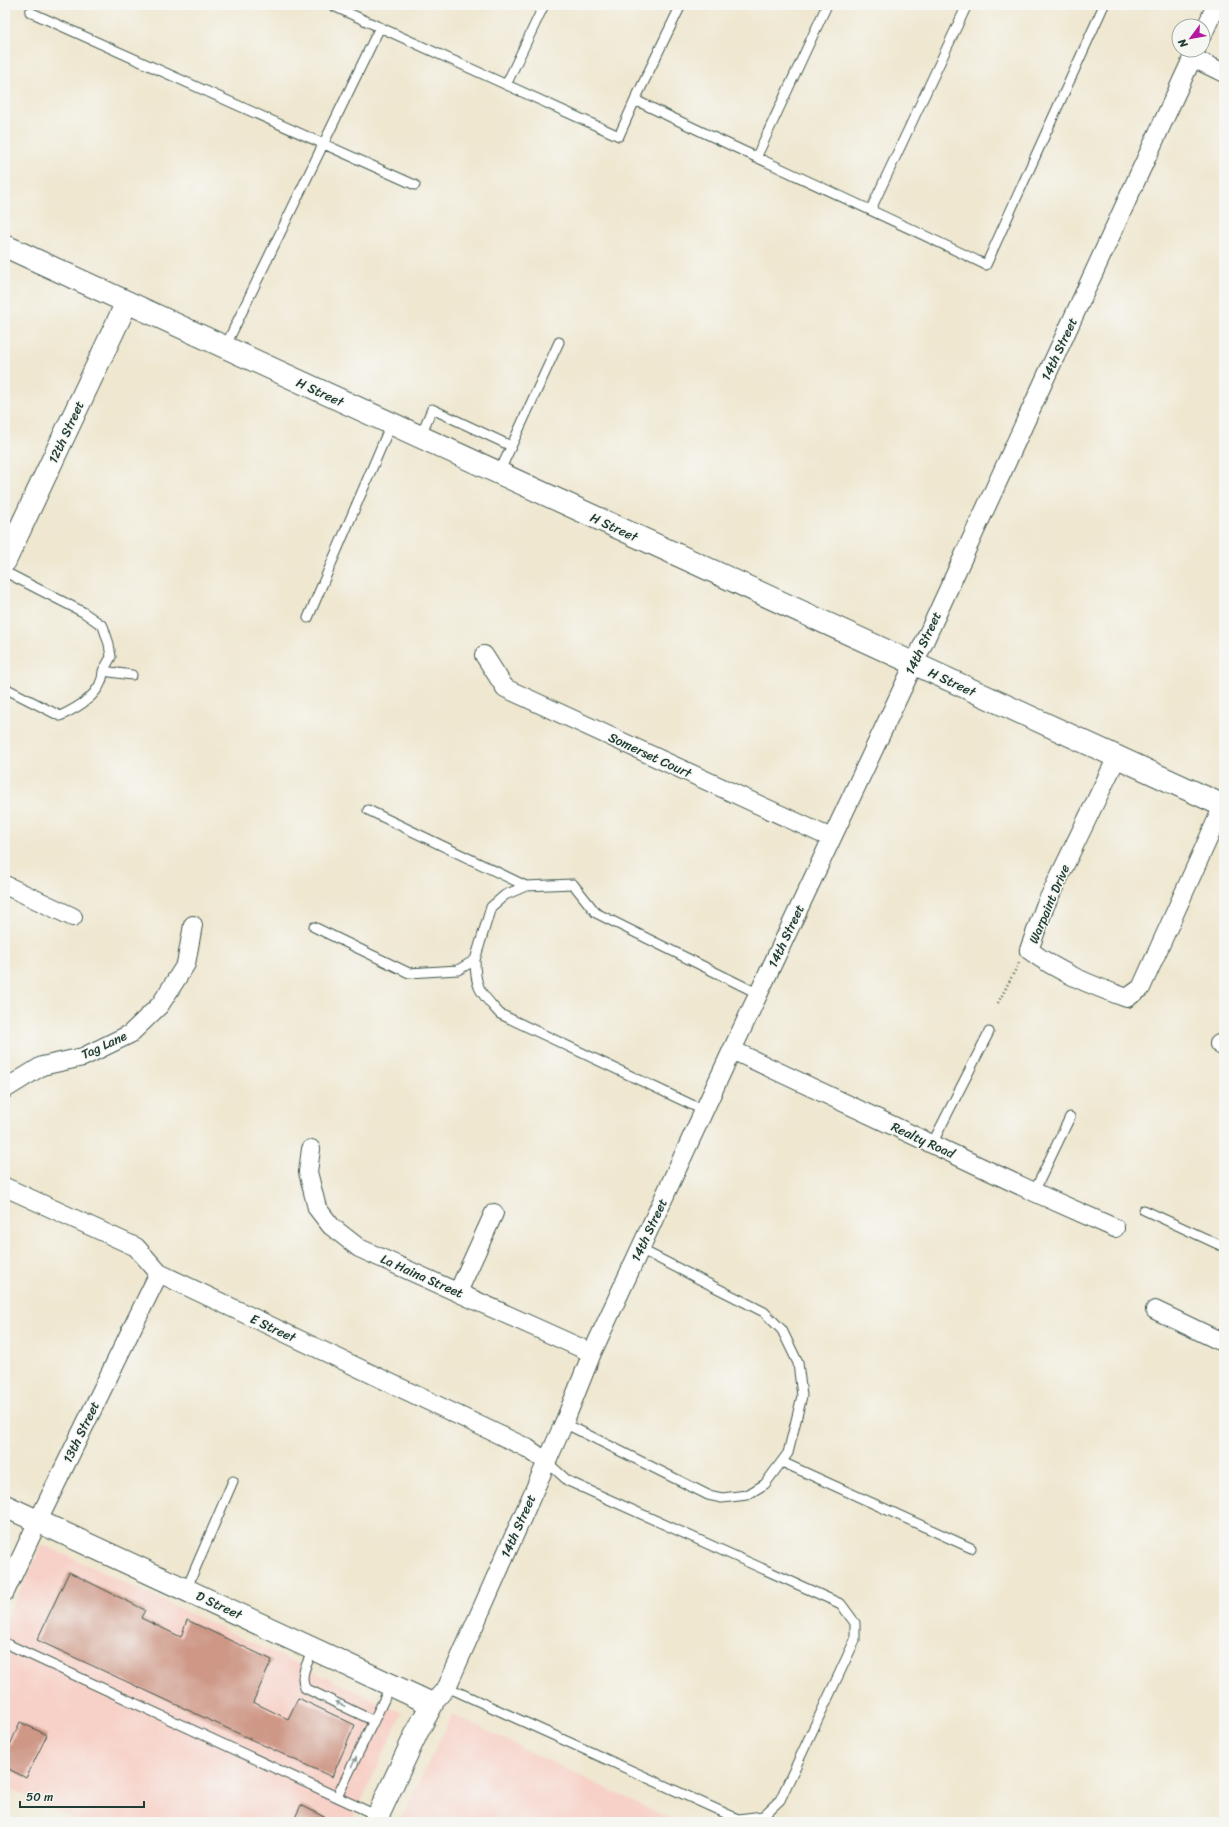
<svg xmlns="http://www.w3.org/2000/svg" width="1229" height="1827" font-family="Sriracha,sans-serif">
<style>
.built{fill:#f7d1c8}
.building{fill:#ce9786}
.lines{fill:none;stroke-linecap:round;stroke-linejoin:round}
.service-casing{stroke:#3e564b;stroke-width:11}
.minor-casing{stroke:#3e564b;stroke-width:20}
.tertiary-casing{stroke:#3e564b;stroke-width:24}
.path{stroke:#3e564b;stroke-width:2.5;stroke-dasharray:1 3;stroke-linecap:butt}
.service{stroke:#fff;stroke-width:9}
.minor{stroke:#fff;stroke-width:18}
.tertiary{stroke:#fff;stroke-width:22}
.oneway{fill:#8f9e9a}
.labels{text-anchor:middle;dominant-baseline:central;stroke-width:3;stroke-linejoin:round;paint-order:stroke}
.street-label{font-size:13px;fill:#1f3d34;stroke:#f6f6f2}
</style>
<rect width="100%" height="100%" fill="#f6f6f2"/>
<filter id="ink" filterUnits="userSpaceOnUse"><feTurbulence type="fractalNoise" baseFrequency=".025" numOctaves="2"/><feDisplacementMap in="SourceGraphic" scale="8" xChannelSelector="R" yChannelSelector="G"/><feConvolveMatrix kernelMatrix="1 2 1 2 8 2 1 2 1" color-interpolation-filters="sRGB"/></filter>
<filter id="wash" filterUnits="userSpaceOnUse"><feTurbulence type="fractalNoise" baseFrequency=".012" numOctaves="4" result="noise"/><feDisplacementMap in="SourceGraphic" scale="16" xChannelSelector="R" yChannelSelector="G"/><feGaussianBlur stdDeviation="0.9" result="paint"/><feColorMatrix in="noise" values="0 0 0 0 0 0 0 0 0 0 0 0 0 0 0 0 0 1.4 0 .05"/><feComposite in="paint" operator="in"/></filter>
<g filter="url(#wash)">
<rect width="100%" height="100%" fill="#efe7d0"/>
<path class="built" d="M 42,1544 L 402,1713 L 352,1822 L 81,1822 L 5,1786 L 5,1623 Z
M 452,1714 L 676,1822 L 400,1822 Z"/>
<g id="blocks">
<path class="building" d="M 69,1572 L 145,1610 L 141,1618 L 181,1637 L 187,1620 L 272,1660 L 253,1702 L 288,1719 L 298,1698 L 355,1725 L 332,1777 L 37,1640 Z
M 20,1722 L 47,1735 L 26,1778 L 5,1767 L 5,1757 Z
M 301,1805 L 334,1822 L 293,1822 Z"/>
</g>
</g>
<g filter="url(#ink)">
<use href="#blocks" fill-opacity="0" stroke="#3e564b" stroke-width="1"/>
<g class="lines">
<defs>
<path id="service" d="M 331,5 L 619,136 L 635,100 L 681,5
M 30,12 L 415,185
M 506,85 L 544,5
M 635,100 C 751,156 869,208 986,265 L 1104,5
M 756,158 L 827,5
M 871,209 L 967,5
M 225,347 L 380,27
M 420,437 L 432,409 L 511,446
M 499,473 L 559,342
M 5,572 L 83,612 L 103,626 L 109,644 L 111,657 L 103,671
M 308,618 L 391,424
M 5,688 L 60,716 C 77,708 103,694 103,671 L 132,675
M 368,810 L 526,886 L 573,884 L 596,913 L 759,994
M 314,927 L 409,973 L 458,970 L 475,960 L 491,907 L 505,895 L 526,886
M 475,960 C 475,989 481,993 500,1014 L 705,1111
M 932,1144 L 989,1032
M 1034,1192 L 1070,1117
M 1144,1210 L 1224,1247
M 564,1423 L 708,1495 L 722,1498 L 747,1495 L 765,1484 L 788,1453 L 802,1396 L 798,1363 L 782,1330 L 764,1312 L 640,1249
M 782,1462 L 971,1548
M 186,1590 L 233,1481
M 5,1643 L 378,1816
M 314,1649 C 308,1662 299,1674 305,1688 L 374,1721
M 447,1687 L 738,1819 L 763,1816 L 780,1800 L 855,1640 L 855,1623 L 841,1604 L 568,1481 L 547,1462
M 337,1797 L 391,1685"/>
<path id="minor" d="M 1203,34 L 1216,5
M 1193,58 L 1224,73
M 484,655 L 505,688 L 831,838
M 1117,757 L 1045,906 L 1029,950 C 1058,972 1093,986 1127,998 L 1141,988 L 1223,806
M 5,885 L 73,917
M 1219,1044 L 1224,1047
M 732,1050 L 1034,1192 L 1115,1228
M 5,1089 L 42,1066 L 83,1057 L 130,1034 L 160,1005 L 186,964 L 193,925
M 311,1149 L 308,1172 L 317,1208 L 331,1226 L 359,1248 L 592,1353
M 5,1187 L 136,1247 L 159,1273 L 527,1448 L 547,1462
M 458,1292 L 494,1213
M 1155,1310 L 1224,1343
M 5,1592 L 38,1521 L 159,1273
M 432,1704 L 447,1687 L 564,1423 L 592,1353 L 732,1050 L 914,664 L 1196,50"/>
<path id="tertiary" d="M 5,246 L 1224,806
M 5,561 L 127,302
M 5,1506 L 432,1704 L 417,1732 L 375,1822"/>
</defs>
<use href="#service" class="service-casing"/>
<use href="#minor" class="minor-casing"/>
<use href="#tertiary" class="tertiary-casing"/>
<path class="path" d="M 998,1003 L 1019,963"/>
<use href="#service" class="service"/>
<use href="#minor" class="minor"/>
<use href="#tertiary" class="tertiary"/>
</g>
<defs><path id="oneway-solid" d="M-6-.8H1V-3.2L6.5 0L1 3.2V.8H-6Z"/></defs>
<g class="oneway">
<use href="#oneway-solid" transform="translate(340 1704) rotate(-155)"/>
<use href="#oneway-solid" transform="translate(354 1762) rotate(-64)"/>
</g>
</g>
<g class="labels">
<g class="street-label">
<text transform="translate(1059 349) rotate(-65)">14th Street</text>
<text transform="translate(320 392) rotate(25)">H Street</text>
<text transform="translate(66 432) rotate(-65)">12th Street</text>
<text transform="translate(614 527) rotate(25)">H Street</text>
<text transform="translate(923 643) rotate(-65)">14th Street</text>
<text transform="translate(952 682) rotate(25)">H Street</text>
<text transform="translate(650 755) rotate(25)">Somerset Court</text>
<text transform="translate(1049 904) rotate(-67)">Warpaint Drive</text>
<text transform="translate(786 936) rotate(-65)">14th Street</text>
<text transform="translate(104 1045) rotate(-25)">Tag Lane</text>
<text transform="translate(923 1140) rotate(25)">Realty Road</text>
<text transform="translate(649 1230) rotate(-65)">14th Street</text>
<text transform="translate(422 1276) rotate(24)">La Haina Street</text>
<text transform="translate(273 1328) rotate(25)">E Street</text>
<text transform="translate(81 1432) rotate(-64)">13th Street</text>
<text transform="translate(518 1526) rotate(-66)">14th Street</text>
<text transform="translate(219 1605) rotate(25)">D Street</text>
</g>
</g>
<rect width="1229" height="1827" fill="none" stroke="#f6f6f2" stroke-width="20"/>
<g transform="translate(1191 38) rotate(238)"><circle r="19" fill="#f6f6f2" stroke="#a0aca6"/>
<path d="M0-3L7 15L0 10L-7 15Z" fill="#b5179e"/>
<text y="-6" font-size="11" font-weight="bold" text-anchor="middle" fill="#1f3d34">N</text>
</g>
<path d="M20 1801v6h124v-6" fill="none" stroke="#1f3d34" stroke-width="2"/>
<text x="26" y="1801" font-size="12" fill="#1f3d34" stroke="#f6f6f2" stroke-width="3" paint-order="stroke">50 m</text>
</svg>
